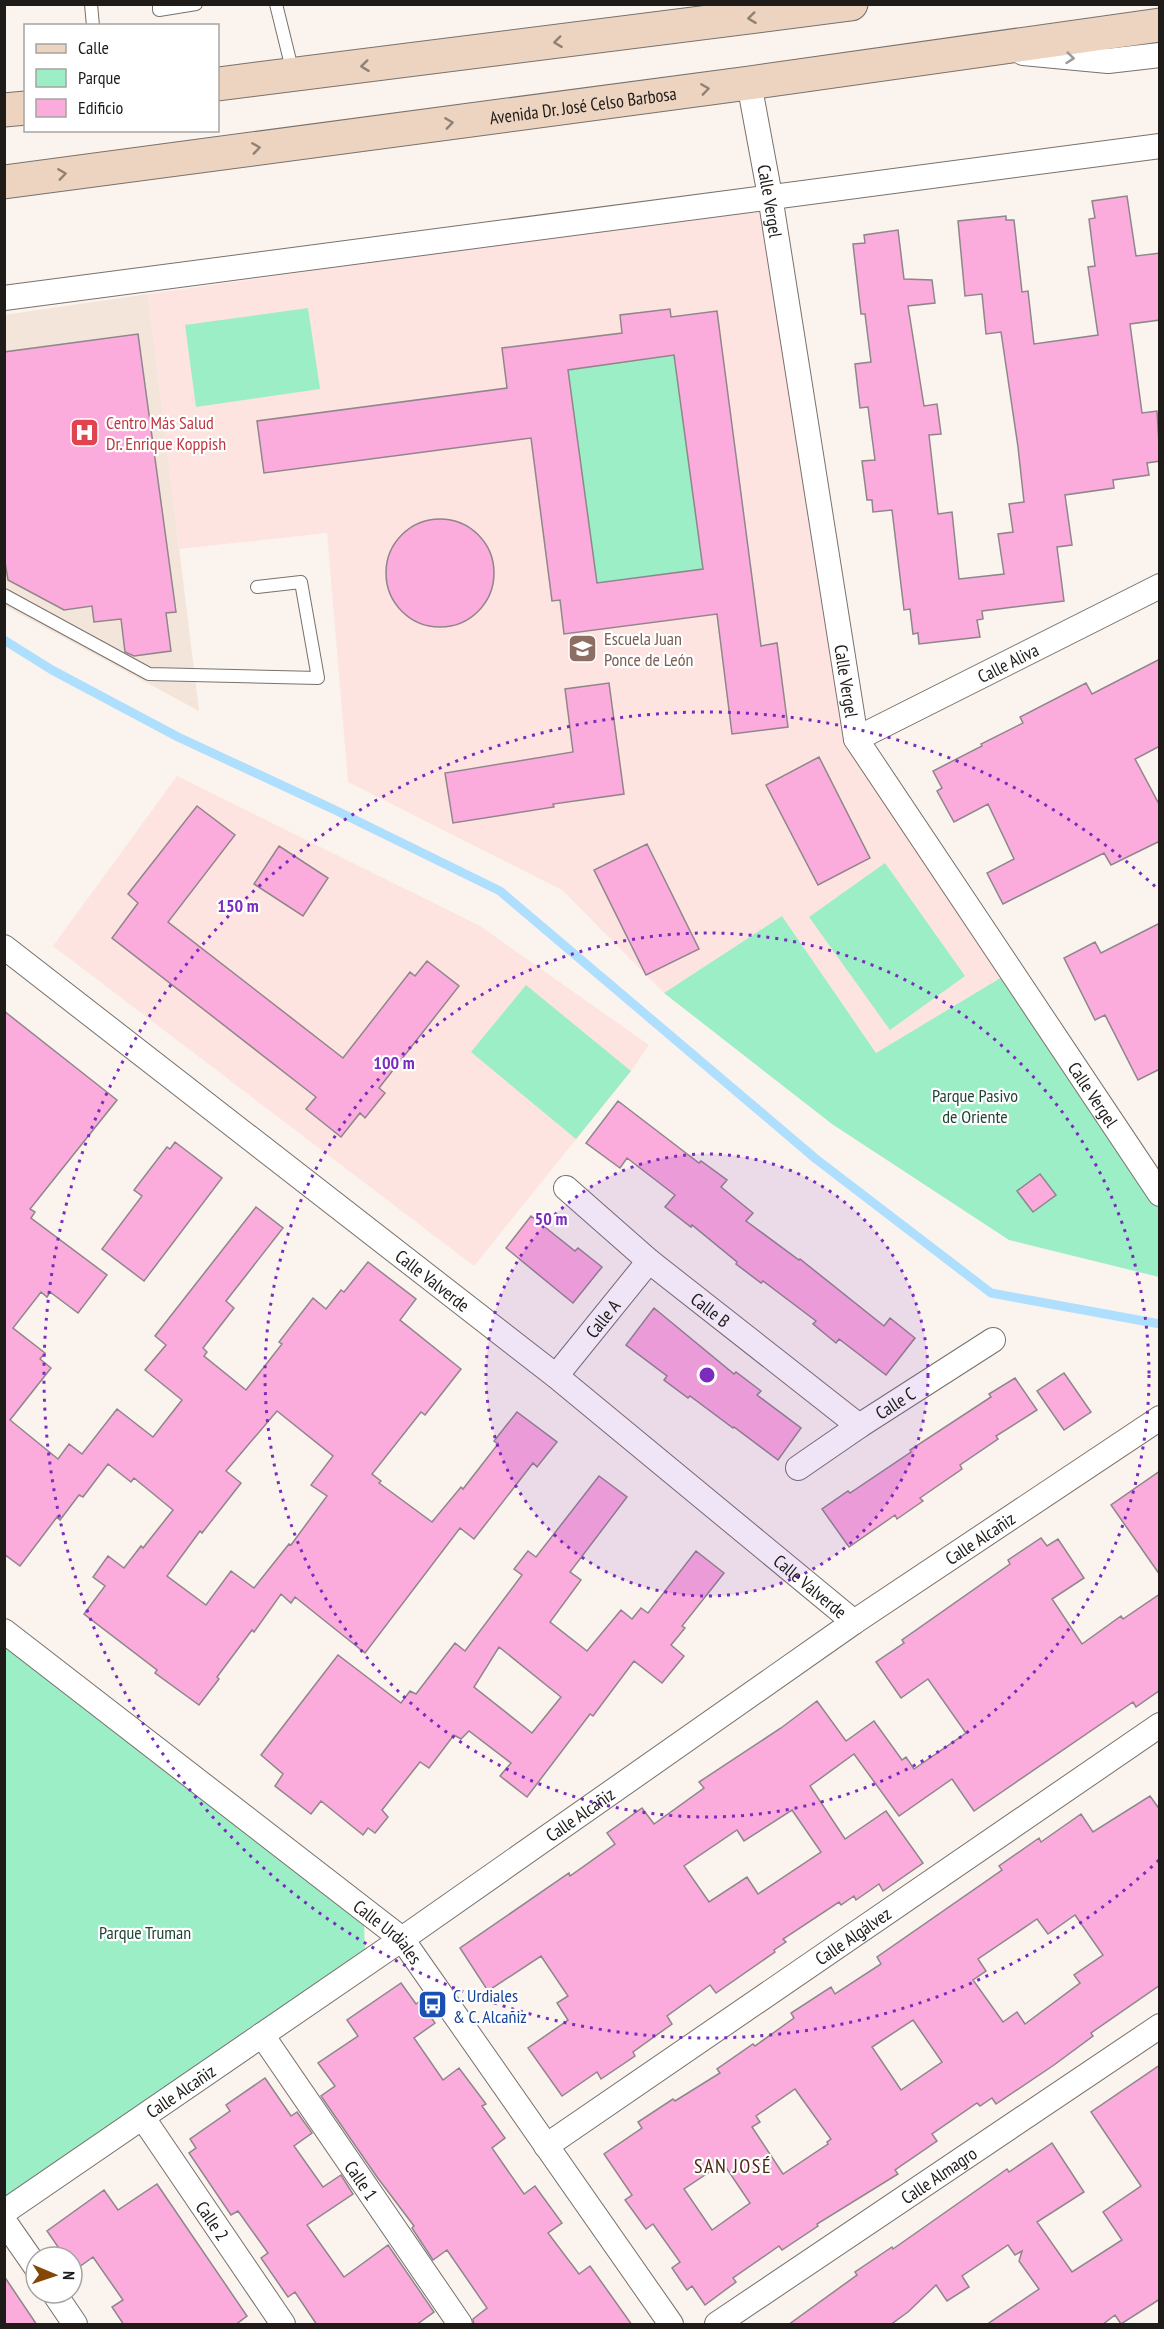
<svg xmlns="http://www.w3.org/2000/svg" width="1164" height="2329" font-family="'PT Sans Narrow',sans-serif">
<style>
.built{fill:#f3e5da}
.education{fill:#fee4e0}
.green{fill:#9beec5}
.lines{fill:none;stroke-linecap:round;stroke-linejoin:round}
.stream{stroke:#aedffe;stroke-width:9}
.building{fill:#fbacdc;stroke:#8e868b;stroke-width:1.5;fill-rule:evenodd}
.service-casing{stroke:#78716c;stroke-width:14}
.minor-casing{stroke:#78716c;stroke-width:26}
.secondary-casing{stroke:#78716c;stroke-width:35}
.service{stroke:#fff;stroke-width:12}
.minor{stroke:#fff;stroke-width:24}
.secondary{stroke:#ecd4c0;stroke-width:33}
.oneway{stroke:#8f8175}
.oneway2{stroke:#9a9898}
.ring{fill:none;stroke:#7b2cbf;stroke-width:3;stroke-dasharray:3 6}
.labels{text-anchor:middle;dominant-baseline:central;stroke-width:4.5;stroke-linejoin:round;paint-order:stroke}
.street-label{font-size:18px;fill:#1e1b19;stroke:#fff}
.health-label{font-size:18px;fill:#be3a42;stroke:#fff;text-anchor:start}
.education-label{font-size:18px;fill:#785e54;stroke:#fff;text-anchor:start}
.park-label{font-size:18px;fill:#1e4633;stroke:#fff}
.transit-label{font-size:18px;fill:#164399;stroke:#fff;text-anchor:start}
.neighbourhood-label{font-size:20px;letter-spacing:1.5px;fill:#47290e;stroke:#fff}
.centre{fill:#7b2cbf;stroke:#fff;stroke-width:3}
.ring-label{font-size:18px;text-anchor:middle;font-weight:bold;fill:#7b2cbf;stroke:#fff;stroke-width:4.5;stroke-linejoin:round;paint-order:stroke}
</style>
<rect width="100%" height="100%" fill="#fbf3ed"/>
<path class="built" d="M 148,294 L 199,711 L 5,606 L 4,315 Z"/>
<path class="education" d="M 759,208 L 846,747 L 1002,977 L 876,1053 L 782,916 L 664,993 L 562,890 L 348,782 L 327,533 L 179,549 L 148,294 Z
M 177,776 L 480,926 L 649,1045 L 631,1071 L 474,1266 L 53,946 Z"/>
<path class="green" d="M 308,308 L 320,389 L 196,407 L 185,325 Z
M 674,355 L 703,569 L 597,583 L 568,370 Z
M 885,863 L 965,976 L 890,1030 L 809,917 Z
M 782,916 L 876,1053 L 1002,977 L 1159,1209 L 1159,1277 L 1009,1240 L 832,1124 L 664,993 Z
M 526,985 L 631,1071 L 576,1139 L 471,1052 Z
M 4,1641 L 270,1852 L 364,1923 L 365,1951 L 4,2198 Z"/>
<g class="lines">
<path class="stream" d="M 4,640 L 52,670 L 178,737 L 335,810 L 500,891 L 816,1159 L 991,1293 L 1160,1324"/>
</g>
<path class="building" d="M 1127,196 L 1136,256 L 1160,253 L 1160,320 L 1130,324 L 1142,413 L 1157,411 L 1160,461 L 1147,463 L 1149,475 L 1113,480 L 1114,488 L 1065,495 L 1072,545 L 1057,547 L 1064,601 L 982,611 L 983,619 L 977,620 L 980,637 L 919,644 L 918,633 L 913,634 L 910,609 L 904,610 L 892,510 L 873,512 L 872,500 L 867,500 L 862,461 L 875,460 L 868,407 L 860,408 L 855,364 L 871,362 L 865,314 L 861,314 L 853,244 L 865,243 L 864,235 L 898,230 L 904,279 L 932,280 L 935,303 L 908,306 L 924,406 L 937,404 L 941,434 L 929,435 L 938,514 L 952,512 L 959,579 L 1004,574 L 998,534 L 1013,532 L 1009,504 L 1024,502 L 1018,447 L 1001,332 L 986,334 L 982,294 L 965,296 L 958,221 L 1006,216 L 1006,220 L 1014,220 L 1022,292 L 1028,291 L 1034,344 L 1098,335 L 1088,267 L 1095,266 L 1089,219 L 1095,218 L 1092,201 Z
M 670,309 L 671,317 L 717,311 L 761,646 L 777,643 L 788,727 L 732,734 L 717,614 L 564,634 L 560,600 L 552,601 L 531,438 L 264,473 L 257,421 L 507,388 L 502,348 L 622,333 L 620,315 ZM 674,355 L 703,569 L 597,583 L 568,370 Z
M 138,334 L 176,612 L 166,613 L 171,651 L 134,656 L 125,652 L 121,619 L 94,622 L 92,606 L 64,610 L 8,580 L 4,556 L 4,352 Z
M386 573a54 54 0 1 1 108 0a54 54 0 1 1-108 0Z
M 1160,659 L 1160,746 L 1135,759 L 1160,806 L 1160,841 L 1111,865 L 1104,853 L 1003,904 L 987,873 L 1014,859 L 988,804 L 954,822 L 937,791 L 942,788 L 933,771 L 982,746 L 981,744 L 1023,723 L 1020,717 L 1086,683 L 1092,694 Z
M 609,683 L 624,794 L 553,804 L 554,807 L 453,823 L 445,773 L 573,752 L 565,689 Z
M 819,757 L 870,858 L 818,885 L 766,785 Z
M 197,806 L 235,835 L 168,922 L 343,1058 L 410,972 L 415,976 L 427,961 L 459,986 L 379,1088 L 385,1093 L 365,1118 L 360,1113 L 341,1137 L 306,1109 L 316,1097 L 112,938 L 138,903 L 128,894 Z
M 647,844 L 699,949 L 646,975 L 594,870 Z
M 279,846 L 328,878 L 303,916 L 254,884 Z
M 1160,923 L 1160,1069 L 1138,1080 L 1105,1015 L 1095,1020 L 1064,958 L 1095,942 L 1101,953 Z
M 4,1011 L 117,1100 L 30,1209 L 35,1212 L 31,1218 L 107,1275 L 78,1313 L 50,1292 L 47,1297 L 41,1292 L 13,1328 L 45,1353 L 40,1359 L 51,1368 L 10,1420 L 58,1459 L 69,1444 L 82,1454 L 117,1409 L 153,1437 L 182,1400 L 145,1370 L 166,1345 L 155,1336 L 256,1207 L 283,1228 L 226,1301 L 234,1308 L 203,1348 L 207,1352 L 204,1356 L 246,1390 L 282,1344 L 279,1342 L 313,1298 L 326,1309 L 341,1290 L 344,1292 L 368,1262 L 416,1299 L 400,1320 L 461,1369 L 425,1415 L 421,1412 L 372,1474 L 381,1481 L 379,1483 L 432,1522 L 461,1487 L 463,1489 L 498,1444 L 494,1441 L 517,1412 L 557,1442 L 537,1467 L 533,1463 L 474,1539 L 460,1528 L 365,1653 L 295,1597 L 291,1603 L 281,1594 L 254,1632 L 252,1630 L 217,1677 L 219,1679 L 199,1705 L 155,1673 L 157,1670 L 84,1614 L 105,1586 L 93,1577 L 108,1556 L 124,1568 L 141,1546 L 143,1548 L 173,1510 L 134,1478 L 131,1482 L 108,1464 L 83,1497 L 79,1495 L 60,1520 L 57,1517 L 20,1566 L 4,1554 ZM 277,1411 L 333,1456 L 311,1485 L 327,1496 L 291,1545 L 289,1544 L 254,1588 L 231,1571 L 206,1605 L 167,1576 L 200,1531 L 202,1533 L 241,1483 L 226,1471 Z
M 618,1101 L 699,1163 L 701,1161 L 727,1180 L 721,1187 L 753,1213 L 746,1221 L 799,1260 L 800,1259 L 884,1326 L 890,1318 L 915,1338 L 886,1375 L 839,1339 L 836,1343 L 813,1324 L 816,1321 L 763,1281 L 761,1283 L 736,1264 L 737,1262 L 692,1225 L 691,1227 L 665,1207 L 675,1195 L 627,1158 L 620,1168 L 586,1143 Z
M 175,1142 L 222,1178 L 144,1281 L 102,1249 L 142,1196 L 134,1190 L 167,1147 L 170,1149 Z
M 1040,1174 L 1056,1195 L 1033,1212 L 1017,1191 Z
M 531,1216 L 575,1251 L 578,1248 L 602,1267 L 573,1303 L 506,1248 Z
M 654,1308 L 734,1374 L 736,1372 L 761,1391 L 757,1395 L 801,1428 L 778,1460 L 734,1427 L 733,1428 L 690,1396 L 688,1398 L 664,1380 L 667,1376 L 626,1345 Z
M 1064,1373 L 1091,1412 L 1064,1430 L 1037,1391 Z
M 1015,1378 L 1037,1410 L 996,1436 L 998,1439 L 960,1465 L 962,1469 L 920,1498 L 923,1501 L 897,1519 L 895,1515 L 849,1547 L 822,1509 L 848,1491 L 850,1493 L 911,1452 L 910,1450 L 991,1397 L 989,1394 Z
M 1160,1471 L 1160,1575 L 1111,1505 Z
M 599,1476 L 627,1497 L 570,1572 L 581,1580 L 550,1622 L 587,1651 L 621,1610 L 632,1619 L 641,1608 L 648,1613 L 696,1551 L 724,1573 L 682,1626 L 685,1628 L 671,1645 L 684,1656 L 662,1683 L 634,1661 L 593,1716 L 590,1714 L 527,1797 L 500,1776 L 511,1763 L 469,1731 L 461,1739 L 454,1735 L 429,1768 L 420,1762 L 382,1810 L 388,1817 L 375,1833 L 368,1828 L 363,1835 L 321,1801 L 311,1814 L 275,1786 L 283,1774 L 261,1755 L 338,1655 L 401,1703 L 410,1691 L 416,1694 L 455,1643 L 465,1651 L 522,1575 L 514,1569 L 528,1551 L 536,1557 ZM 499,1647 L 561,1697 L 532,1733 L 474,1687 Z
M 1041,1538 L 1047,1546 L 1058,1539 L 1084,1578 L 1052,1599 L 1082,1644 L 1121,1616 L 1123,1619 L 1160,1594 L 1160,1690 L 1136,1707 L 1133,1702 L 974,1811 L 952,1779 L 899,1816 L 854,1754 L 810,1786 L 845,1839 L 886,1811 L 923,1863 L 883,1891 L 879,1884 L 856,1900 L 854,1896 L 841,1905 L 839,1902 L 783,1939 L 786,1942 L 774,1950 L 775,1952 L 716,1993 L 710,1985 L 667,2016 L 672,2024 L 633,2052 L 635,2056 L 601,2079 L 597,2072 L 562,2096 L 528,2048 L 568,2020 L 557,2003 L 568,1996 L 541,1956 L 488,1991 L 460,1948 L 569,1873 L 570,1876 L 615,1844 L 607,1833 L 642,1808 L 654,1824 L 704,1788 L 699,1782 L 781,1728 L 817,1701 L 846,1741 L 874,1721 L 902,1760 L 906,1757 L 914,1769 L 966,1733 L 928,1679 L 901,1698 L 876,1662 L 904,1643 L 902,1640 L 1010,1564 L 1008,1560 ZM 792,1810 L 821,1852 L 758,1894 L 747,1877 L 709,1902 L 684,1866 L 737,1830 L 744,1841 Z
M 1150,1796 L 1160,1810 L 1160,1985 L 1091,2033 L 1093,2036 L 1054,2065 L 996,2104 L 992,2098 L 980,2106 L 977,2103 L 932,2134 L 937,2141 L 895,2170 L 898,2174 L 817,2224 L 818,2226 L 782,2250 L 779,2246 L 733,2278 L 736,2282 L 705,2305 L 692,2286 L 687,2290 L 672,2268 L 680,2262 L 653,2224 L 646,2229 L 625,2200 L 632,2195 L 604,2154 L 642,2128 L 638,2122 L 673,2099 L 675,2101 L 720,2073 L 717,2069 L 753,2044 L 755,2046 L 794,2018 L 791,2013 L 831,1987 L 835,1994 L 881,1964 L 877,1957 L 1002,1870 L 999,1866 L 1039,1838 L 1041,1842 L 1081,1814 L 1093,1832 ZM 1075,1915 L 1103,1955 L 1074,1975 L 1080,1983 L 1025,2024 L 1017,2012 L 1003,2022 L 973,1980 L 986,1971 L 978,1959 L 1037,1919 L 1048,1934 ZM 913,2020 L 942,2062 L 901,2090 L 872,2047 ZM 795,2089 L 831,2139 L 827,2142 L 828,2144 L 783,2174 L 752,2127 L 760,2122 L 756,2116 ZM 723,2163 L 750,2203 L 712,2230 L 684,2189 Z
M 401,1983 L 416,2004 L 420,2001 L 435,2023 L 414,2038 L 443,2080 L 459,2068 L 486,2104 L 482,2106 L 505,2138 L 492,2148 L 524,2194 L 535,2186 L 562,2223 L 548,2233 L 579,2274 L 590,2266 L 632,2325 L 474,2325 L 473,2319 L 487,2308 L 447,2250 L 433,2260 L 412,2228 L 414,2226 L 377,2177 L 321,2096 L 335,2086 L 318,2063 L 358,2036 L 347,2020 Z
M 1160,2065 L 1160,2299 L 1121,2324 L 1115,2315 L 1102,2325 L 986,2325 L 1039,2289 L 1019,2261 L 1022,2251 L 1015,2255 L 1008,2245 L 962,2276 L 969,2287 L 947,2301 L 936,2285 L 908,2312 L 890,2325 L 788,2325 L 857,2275 L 855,2272 L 892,2247 L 893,2249 L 1007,2169 L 1009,2172 L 1052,2143 L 1084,2192 L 1037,2222 L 1072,2272 L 1122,2240 L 1103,2212 L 1141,2186 L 1091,2112 Z
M 265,2078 L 291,2116 L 297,2112 L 312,2133 L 294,2146 L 323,2187 L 341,2175 L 353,2194 L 307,2225 L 344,2277 L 388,2245 L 434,2312 L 416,2325 L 317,2325 L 295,2292 L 288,2297 L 261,2258 L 268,2253 L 238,2211 L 231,2215 L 189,2153 L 196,2148 L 190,2139 L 230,2111 L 226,2105 Z
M 157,2184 L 247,2316 L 235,2325 L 124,2325 L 112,2307 L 123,2300 L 93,2257 L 75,2270 L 72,2266 L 72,2257 L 65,2257 L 47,2231 L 104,2190 L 118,2210 Z
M 4,2276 L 37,2325 L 4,2325 Z"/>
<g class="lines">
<defs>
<path id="service" d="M 91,4 L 93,26
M 159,4 L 159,10 L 196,4
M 276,4 L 293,73
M 4,595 L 149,674 L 318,678 L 301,582 L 257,587"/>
<g id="minor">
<path d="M 1023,53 L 1108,61 L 1160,55"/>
<path id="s1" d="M 749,83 L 770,196 L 856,739 L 1160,1194"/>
<path d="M 4,298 L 1160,146"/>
<path id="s2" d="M 856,739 L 1160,586"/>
<path id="s3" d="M 4,947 L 556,1376 L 854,1622"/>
<path id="s4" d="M 566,1188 L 649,1261 L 859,1426"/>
<path id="s5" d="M 556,1376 L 649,1261"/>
<path id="s6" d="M 798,1468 L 859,1426 L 993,1340"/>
<path id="s7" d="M 4,1631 L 402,1939 L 671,2324"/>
<path id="s8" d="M 262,2035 L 460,2324"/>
<path id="s9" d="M 143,2118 L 283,2324"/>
<path id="s10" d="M 546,2146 L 1160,1725"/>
<path id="s11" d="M 4,2212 L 402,1939 L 854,1622 L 1160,1418"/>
<path d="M 4,2221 L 36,2267"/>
<path d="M 54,2293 L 75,2324"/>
<path id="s12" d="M 717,2324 L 1160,2026"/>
</g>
<g id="secondary">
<path d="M 218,84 L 851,4"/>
<path d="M 4,110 L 26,108"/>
<path id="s13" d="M 4,182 L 749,83 L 1160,25"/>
</g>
</defs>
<use href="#service" class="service-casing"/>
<use href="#minor" class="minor-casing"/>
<use href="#secondary" class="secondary-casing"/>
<use href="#service" class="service"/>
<use href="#minor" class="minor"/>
<use href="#secondary" class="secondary"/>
</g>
<defs><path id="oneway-chevron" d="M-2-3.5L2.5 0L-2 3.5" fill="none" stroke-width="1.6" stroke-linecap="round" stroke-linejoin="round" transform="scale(1.5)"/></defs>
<g class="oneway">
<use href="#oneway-chevron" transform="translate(752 18) rotate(173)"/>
<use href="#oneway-chevron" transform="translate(558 42) rotate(173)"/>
<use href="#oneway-chevron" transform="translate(365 66) rotate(173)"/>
<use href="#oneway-chevron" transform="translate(705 89) rotate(-8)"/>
<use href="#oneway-chevron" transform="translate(449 123) rotate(-8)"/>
<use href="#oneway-chevron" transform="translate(256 148) rotate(-8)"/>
<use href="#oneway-chevron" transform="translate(62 174) rotate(-8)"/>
</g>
<use class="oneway2" href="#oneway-chevron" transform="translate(1070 58) rotate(6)"/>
<circle cx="707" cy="1375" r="221" fill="#7b2cbf" fill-opacity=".12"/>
<g class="ring">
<circle cx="707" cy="1375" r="221"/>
<circle cx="707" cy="1375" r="442"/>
<path d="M1159 1860A663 663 0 1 1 1159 890"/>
</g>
<defs>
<symbol id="hospital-square" viewBox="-11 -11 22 22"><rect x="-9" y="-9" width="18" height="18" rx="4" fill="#e0444e" stroke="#fff"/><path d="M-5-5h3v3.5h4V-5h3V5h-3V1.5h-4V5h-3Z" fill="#fff"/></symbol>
<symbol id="school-square" viewBox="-11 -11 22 22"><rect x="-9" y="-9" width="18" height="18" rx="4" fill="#8d6e63" stroke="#fff"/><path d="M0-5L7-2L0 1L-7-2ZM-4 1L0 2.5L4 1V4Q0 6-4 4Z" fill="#fff"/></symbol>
<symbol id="bus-square" viewBox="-11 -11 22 22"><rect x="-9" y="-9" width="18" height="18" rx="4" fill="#1a4fb4" stroke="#fff"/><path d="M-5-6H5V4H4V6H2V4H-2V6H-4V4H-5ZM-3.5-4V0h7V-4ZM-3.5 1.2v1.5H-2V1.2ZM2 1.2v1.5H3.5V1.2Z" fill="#fff"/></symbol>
</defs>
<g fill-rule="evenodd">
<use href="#hospital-square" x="68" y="416" width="33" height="33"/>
<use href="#school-square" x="566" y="632" width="33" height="33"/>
<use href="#bus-square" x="416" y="1988" width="33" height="33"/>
</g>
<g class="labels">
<g class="street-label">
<text stroke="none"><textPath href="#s13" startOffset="584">Avenida Dr. José Celso Barbosa</textPath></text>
<text stroke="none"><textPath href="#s1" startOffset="120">Calle Vergel</textPath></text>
<text stroke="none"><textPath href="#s2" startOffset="170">Calle Aliva</textPath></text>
<text stroke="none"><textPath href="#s1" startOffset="606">Calle Vergel</textPath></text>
<text stroke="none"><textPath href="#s1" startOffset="1092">Calle Vergel</textPath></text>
<text stroke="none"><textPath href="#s3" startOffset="543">Calle Valverde</textPath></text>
<text stroke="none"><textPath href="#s4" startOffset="189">Calle B</textPath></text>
<text stroke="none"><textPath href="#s5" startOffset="74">Calle A</textPath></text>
<text stroke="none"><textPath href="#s6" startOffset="117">Calle C</textPath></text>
<text stroke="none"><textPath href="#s11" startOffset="1186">Calle Alcañiz</textPath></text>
<text stroke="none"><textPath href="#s3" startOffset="1029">Calle Valverde</textPath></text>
<text stroke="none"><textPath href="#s11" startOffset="700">Calle Alcañiz</textPath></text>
<text stroke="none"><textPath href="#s7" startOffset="488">Calle Urdiales</textPath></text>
<text stroke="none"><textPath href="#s10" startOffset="372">Calle Algálvez</textPath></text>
<text stroke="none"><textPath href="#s11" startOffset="214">Calle Alcañiz</textPath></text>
<text stroke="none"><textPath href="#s12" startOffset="267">Calle Almagro</textPath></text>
<text stroke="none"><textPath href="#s8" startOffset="176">Calle 1</textPath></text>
<text stroke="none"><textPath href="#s9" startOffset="124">Calle 2</textPath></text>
</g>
<g class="health-label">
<text x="106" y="422">Centro Más Salud<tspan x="106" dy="21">Dr. Enrique Koppish</tspan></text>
</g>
<g class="education-label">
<text x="604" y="638">Escuela Juan<tspan x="604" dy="21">Ponce de León</tspan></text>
</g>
<g class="park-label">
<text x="975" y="1095">Parque Pasivo<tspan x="975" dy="21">de Oriente</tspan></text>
<text x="145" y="1932">Parque Truman</text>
</g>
<g class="transit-label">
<text x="453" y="1995">C. Urdiales<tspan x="453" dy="21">&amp; C. Alcañiz</tspan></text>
</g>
<g class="neighbourhood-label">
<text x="733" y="2166">SAN JOSÉ</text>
</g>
</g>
<circle cx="707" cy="1375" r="9" class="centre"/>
<g class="ring-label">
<text x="238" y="912">150 m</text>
<text x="394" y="1069">100 m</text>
<text x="551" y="1225">50 m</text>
</g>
<rect width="1164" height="2329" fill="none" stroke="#1e1b19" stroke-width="12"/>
<rect x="24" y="24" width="195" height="108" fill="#ffffff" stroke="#a5a4a3" stroke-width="1.5"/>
<rect x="36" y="44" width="30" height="9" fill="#ecd4c0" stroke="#a5a4a3" stroke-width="1.5"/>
<text x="78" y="54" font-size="18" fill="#1e1b19">Calle</text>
<rect x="36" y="69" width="30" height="18" fill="#9beec5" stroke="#a5a4a3" stroke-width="1.5"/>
<text x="78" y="84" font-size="18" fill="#1e1b19">Parque</text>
<rect x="36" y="99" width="30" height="18" fill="#fbacdc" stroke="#a5a4a3" stroke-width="1.5"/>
<text x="78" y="114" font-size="18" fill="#1e1b19">Edificio</text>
<g transform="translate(54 2275) rotate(92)"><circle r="28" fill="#ffffff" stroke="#a5a4a3" stroke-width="1.5"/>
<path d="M0-4.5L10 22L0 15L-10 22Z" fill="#854706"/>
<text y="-9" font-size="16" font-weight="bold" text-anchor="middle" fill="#1e1b19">N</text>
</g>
</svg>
